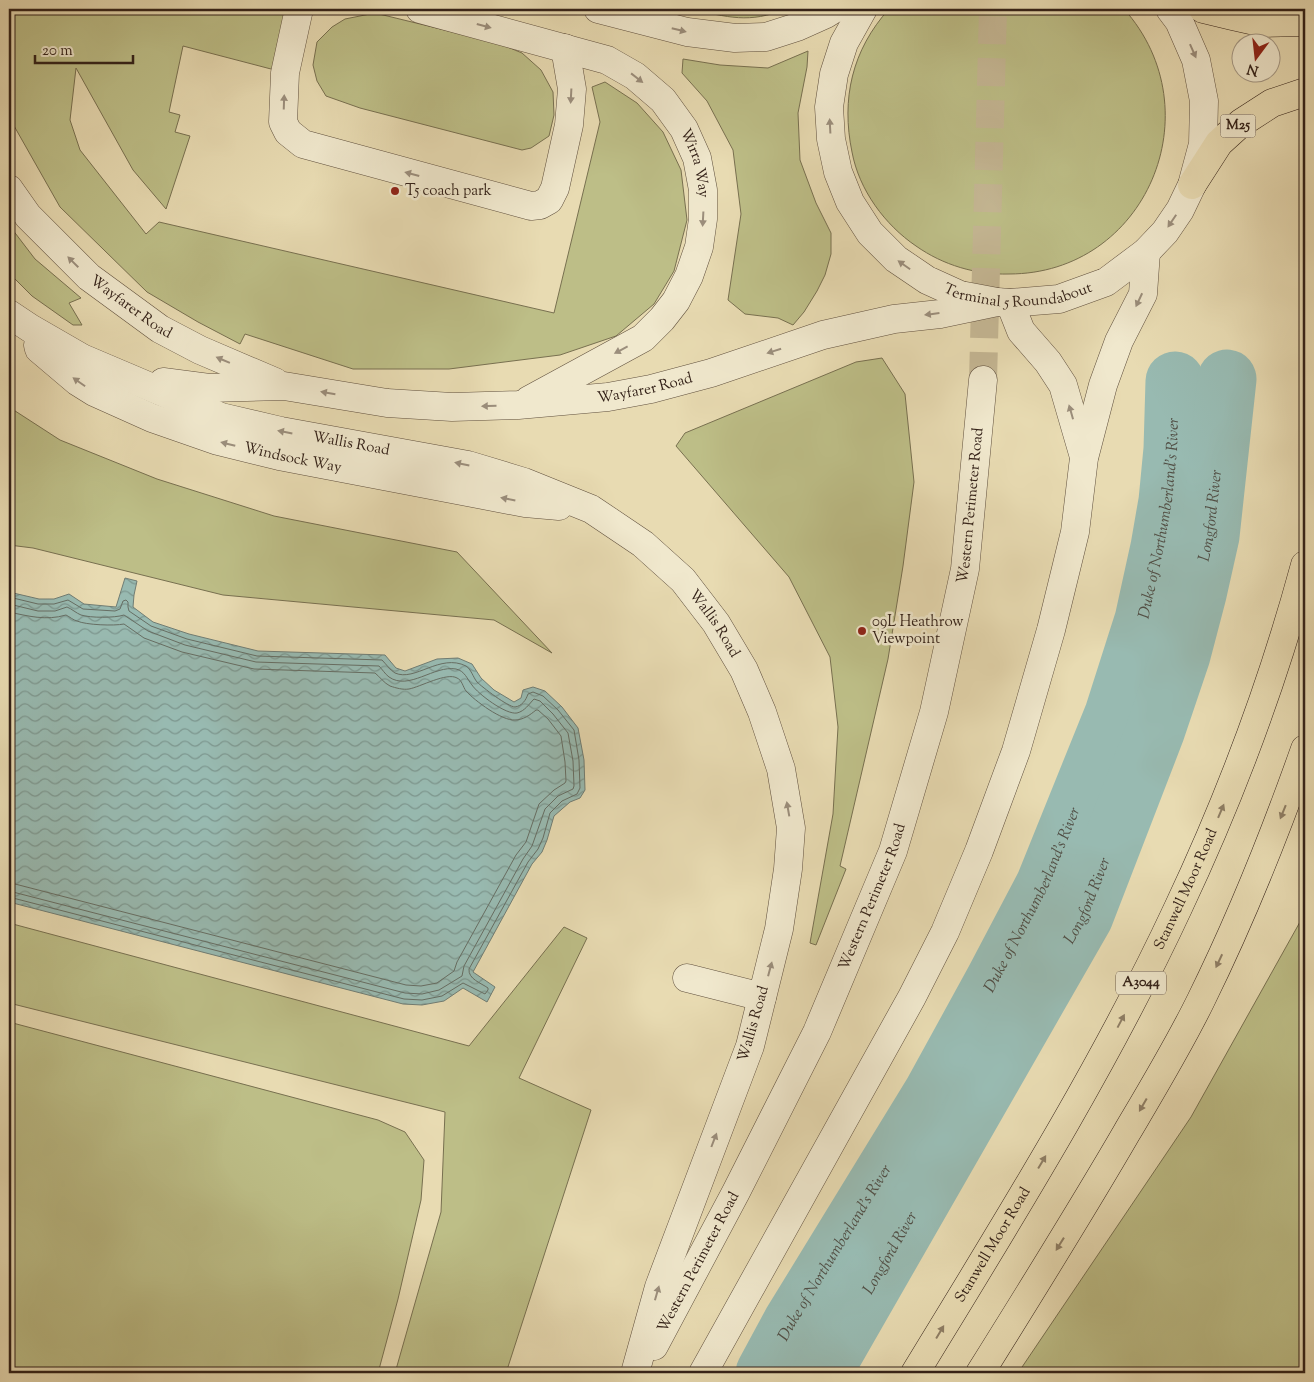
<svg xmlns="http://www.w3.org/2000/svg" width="1314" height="1382" font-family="'Sorts Mill Goudy',serif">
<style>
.grass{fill:#bdbe87;stroke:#787050}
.water{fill:url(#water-waves);stroke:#707d74}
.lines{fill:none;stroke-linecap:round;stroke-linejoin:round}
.shore{stroke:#666e64;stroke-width:1}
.river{stroke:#98bab1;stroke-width:59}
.minor-tunnel{stroke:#c4b693;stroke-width:28;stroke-dasharray:28 14;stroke-linecap:butt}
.minor-casing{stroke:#60503e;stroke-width:29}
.major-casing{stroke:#332118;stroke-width:29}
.highway-casing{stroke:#332118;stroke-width:29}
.minor{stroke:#f0e8cd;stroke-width:28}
.major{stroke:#e8dbb2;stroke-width:28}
.highway{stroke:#e8dbb2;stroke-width:28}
.oneway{fill:#9b8e7c}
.oneway2{fill:#8e7e65}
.poi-dot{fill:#8f2418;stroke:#f0e8cd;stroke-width:2}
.labels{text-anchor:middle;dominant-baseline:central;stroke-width:5;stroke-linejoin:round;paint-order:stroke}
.shield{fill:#f0e8cd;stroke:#6c5d4e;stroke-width:1}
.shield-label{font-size:14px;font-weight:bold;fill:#332118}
.street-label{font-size:15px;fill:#332118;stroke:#f0e8cd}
.poi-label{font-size:15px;fill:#332118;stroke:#f0e8cd;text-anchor:start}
.water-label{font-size:16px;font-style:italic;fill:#514f46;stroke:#f0e8cd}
</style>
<defs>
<pattern id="water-waves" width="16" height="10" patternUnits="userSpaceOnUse" patternTransform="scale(1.25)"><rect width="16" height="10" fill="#98bab1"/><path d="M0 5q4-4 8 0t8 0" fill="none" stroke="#7d978f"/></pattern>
</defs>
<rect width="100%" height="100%" fill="#e8dbb2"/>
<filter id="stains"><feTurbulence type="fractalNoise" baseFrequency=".004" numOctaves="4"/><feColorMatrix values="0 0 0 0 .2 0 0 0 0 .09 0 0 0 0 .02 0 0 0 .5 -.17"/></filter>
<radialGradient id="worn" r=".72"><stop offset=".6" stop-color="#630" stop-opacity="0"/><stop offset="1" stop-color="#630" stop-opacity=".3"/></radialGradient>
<path class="grass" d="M 9,9 L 294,9 L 280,62 L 271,69 L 183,46 L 169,112 L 180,115 L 175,132 L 190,136 L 166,209 L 133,170 L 76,68 L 70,120 L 80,150 L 146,234 L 159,222 L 554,313 L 600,122 L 592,87 L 605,82 L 637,103 L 663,132 L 681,170 L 687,220 L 674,271 L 654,304 L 616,336 L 560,355 L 449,369 L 353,369 L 245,334 L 240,344 L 198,322 L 147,292 L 60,207 L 9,117 Z
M 691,9 L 785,9 C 750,24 727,17 691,9 Z
M 889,9 L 1124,9 C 1215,111 1146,274 1009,274 C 976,275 943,265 916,246 C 885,225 859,190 852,152 C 841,99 852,50 889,9 Z
M 375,13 L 498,43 L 522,53 L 541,70 L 553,92 L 554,115 L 549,136 L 531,148 L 522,150 L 360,108 L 326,96 L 317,81 L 313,65 L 317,42 L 332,27 L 345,19 Z
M 808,51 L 807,67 L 798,113 L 800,160 L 816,203 L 831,233 L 831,254 L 825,275 L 817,291 L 804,312 L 793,325 L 778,318 L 745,314 L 728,300 L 741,214 L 733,150 L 707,101 L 682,73 L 683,59 L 720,65 L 768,68 Z
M 9,225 L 35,259 L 81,298 L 69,303 L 82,325 L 73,325 L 32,296 L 9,273 Z
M 882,358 L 905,394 L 914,482 L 903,566 L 888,659 L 840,866 L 846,869 L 816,945 L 810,943 L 833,814 L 838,727 L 830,657 L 789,577 L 676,446 L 685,433 L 856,362 Z
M 9,407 L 60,440 L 157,479 L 274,516 L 457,552 L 552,653 L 494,620 L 223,595 L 33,548 L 9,545 Z
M 1305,913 L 1305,1373 L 1018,1373 L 1191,1117 Z
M 9,923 L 469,1046 L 564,927 L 587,938 L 519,1078 L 591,1110 L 506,1373 L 395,1373 L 441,1212 L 445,1112 L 9,1003 Z
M 9,1022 L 378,1120 L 405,1132 L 424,1160 L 421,1200 L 398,1299 L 378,1373 L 9,1373 Z"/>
<path class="water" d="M 125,578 L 137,581 L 134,595 L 133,607 L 153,622 L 189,634 L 258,651 L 385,655 L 396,668 L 405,671 L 437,659 L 458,658 L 472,664 L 481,678 L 494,690 L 514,702 L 521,698 L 523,690 L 533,687 L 545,691 L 562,707 L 578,728 L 584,760 L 585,790 L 580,798 L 570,802 L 554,816 L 547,840 L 542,852 L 532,864 L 473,972 L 495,987 L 487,1002 L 463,988 L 444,1001 L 422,1005 L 403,1004 L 9,902 L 9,592 L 39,599 L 54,599 L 69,594 L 84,604 L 116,607 Z"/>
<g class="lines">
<path class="shore" d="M 9,597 L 38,604 L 54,604 L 68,600 L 83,609 L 115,611 L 120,609 L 123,601 L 126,600 L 128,602 L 128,607 L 129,611 L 151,626 L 187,639 L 257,656 L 382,660 C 386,664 390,670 395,673 C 415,682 440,653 466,666 C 471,669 473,677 477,682 C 482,687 508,707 515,707 C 522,706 526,700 528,694 L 533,692 L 543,696 L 558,710 L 574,730 L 579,760 L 580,788 L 577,794 L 562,801 L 550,813 L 543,838 L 538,849 L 528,862 L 469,969 C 468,979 481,983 488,988 L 488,990 L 485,994 L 463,983 L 442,996 L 422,1000 L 404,999 L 9,897
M 9,604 L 38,611 L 55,611 L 67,607 C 72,609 76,613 81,615 C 90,618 115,618 124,615 L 148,631 L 185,645 L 256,662 L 379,666 C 382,669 385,674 389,677 C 409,691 434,665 456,669 C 465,671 467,679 472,685 C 478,694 506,715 517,713 C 525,711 529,704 534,699 L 540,701 L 553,714 L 568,733 L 573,761 L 574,786 L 573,789 L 558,796 L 545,809 L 532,846 L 523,859 L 464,966 L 462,976 L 439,990 L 422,994 L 405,993 L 9,891
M 9,612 C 28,616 46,621 66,615 C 70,617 73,620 77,621 C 86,625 114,626 124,624 L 144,638 L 182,652 L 254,669 L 375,673 C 380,677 384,683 390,686 C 396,688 403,690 409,689 C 420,687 447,672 457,678 C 462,680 463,687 466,691 C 475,701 502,721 515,720 C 523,720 530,715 536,710 L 538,710 L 548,719 L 561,736 L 565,762 L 566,781 L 565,783 L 554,790 L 539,804 L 526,842 L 516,855 L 457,962 L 454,971 L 437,983 L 421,986 L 406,985 L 15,884 L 9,884"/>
<g class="river">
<path id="s1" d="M 765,1373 L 792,1323 L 933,1093 L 995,980 L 1045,885 L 1114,714 L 1144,620 L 1160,547 L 1168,501 L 1173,449 L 1175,381"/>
<path id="s2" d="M 822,1373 L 1084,916 L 1155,732 L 1181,655 L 1197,594 L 1210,536 L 1227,379"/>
</g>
<path class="minor-tunnel" d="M 983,380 L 993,9"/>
<defs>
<g id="minor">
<path d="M 299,9 L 285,73 L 283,122 L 288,132 L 303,144 L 531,206 L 540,205 L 549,200 L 555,188 L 569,125 L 572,89 L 565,48"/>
<path id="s3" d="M 420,9 L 607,60 L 635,76 L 663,100 L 684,129 L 697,158 L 703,190 L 703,219 L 699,247 L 689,276 L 676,301 L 662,319 L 643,338 L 529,400"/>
<path d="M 598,9 L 687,32 L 735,38 L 766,37 L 797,27 L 826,14 L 834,9"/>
<path id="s4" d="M 863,9 L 844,43 L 834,74 L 829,107 L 831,139 L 838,172 L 850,202 L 870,233 L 896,259 L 927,280 L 960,295 L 997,302 L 1010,303 L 1059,299 L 1106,282 L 1146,252 L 1165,232 L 1180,210 L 1192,185 L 1203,144 L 1204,101 L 1196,60 L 1179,21 L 1170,9"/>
<path id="s5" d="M 9,189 L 28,216 L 89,277 L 160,329 L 200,350 L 275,382"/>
<path d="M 1010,303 L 1021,331 L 1048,362 L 1063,385 L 1084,457"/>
<path id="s6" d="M 9,314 L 30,328 L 82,358 L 221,417 L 281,431 L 468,465 L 524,482 L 591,509 L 643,544 L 683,580 L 716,623 L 744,670 L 762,712 L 781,769 L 791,828 L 788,869 L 779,929 L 750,1046 L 659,1287 L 635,1373"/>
<path id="s7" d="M 38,345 L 39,349 L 78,382 L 94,392 L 152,418 L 218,441 L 279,456 L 525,503 L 559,506"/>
<path id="s8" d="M 163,382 L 209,388 L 284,386 L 387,403 L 452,407 L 518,405 L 608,397 L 651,389 L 711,373 L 823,335 L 894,319 L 940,314 L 997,302"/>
<path d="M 687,978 L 762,997"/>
<path id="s9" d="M 654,1346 L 736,1192 L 817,1032 L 893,851 L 934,712 L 965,569 L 983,380"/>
<path d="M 703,1373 L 912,997 L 945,932 L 979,851 L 1016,751 L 1051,630 L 1075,532 L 1084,458 L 1103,385 L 1119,341 L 1143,294 L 1146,252"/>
</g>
<g id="major">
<path id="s10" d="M 915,1373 C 1007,1222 1103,1069 1178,908 C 1230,798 1273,683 1305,565"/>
<path d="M 980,1373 C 1030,1293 1080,1213 1127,1132 C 1153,1088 1179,1045 1201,1000 C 1241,919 1275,834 1305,749"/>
</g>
<path id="highway" d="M 1203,9 L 1232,16 L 1264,23 L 1305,22
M 1192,185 L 1219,143 L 1241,123 L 1272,103 L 1305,92"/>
</defs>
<use href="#minor" class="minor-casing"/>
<use href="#major" class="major-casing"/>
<use href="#highway" class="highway-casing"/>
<use href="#minor" class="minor"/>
<use href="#major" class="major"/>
<use href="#highway" class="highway"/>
</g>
<defs><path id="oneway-solid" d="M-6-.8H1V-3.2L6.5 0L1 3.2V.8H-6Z" transform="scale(1.25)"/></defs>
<g class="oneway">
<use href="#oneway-solid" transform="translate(484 26) rotate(15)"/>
<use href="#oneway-solid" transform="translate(679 30) rotate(14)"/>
<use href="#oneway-solid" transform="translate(1193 51) rotate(66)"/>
<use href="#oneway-solid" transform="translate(637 78) rotate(38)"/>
<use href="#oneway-solid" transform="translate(571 96) rotate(93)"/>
<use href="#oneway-solid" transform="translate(284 102) rotate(-88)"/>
<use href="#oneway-solid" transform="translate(830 126) rotate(-93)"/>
<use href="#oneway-solid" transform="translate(412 174) rotate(-165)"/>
<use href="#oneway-solid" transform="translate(703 219) rotate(93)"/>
<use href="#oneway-solid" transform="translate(1172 221) rotate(124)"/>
<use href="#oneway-solid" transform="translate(73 262) rotate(-135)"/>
<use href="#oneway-solid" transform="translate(904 265) rotate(-145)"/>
<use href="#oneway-solid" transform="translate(1139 300) rotate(115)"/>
<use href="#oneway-solid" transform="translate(932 314) rotate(173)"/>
<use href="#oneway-solid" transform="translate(621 350) rotate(152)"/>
<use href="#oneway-solid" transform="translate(774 351) rotate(162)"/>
<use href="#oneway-solid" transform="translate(223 360) rotate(-157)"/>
<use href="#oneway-solid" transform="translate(79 382) rotate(-145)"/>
<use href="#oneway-solid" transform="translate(328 393) rotate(-170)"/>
<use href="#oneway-solid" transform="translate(489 406) rotate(179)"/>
<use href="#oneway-solid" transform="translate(1071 412) rotate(-106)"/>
<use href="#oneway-solid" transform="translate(285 432) rotate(-169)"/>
<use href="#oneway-solid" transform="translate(228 444) rotate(-166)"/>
<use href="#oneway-solid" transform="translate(462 464) rotate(-168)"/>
<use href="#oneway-solid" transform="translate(508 499) rotate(-169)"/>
<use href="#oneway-solid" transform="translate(788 809) rotate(-100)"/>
<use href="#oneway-solid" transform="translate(770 969) rotate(-75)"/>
<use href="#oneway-solid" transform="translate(714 1140) rotate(-69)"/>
<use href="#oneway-solid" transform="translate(657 1293) rotate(-74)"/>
</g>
<g class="oneway2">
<use href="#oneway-solid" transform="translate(1221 811) rotate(-67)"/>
<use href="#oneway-solid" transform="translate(1283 812) rotate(112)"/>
<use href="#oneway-solid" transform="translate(1219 961) rotate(115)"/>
<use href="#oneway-solid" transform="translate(1121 1021) rotate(-62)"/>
<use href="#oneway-solid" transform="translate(1143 1105) rotate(120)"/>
<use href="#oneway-solid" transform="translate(1042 1162) rotate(-59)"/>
<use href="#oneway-solid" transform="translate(1060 1244) rotate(122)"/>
<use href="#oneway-solid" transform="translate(940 1332) rotate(-59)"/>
</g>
<g class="poi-dot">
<circle cx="395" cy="191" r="5"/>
<circle cx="862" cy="631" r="5"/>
</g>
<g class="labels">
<g class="shield">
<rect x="1220.5" y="114.5" width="35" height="23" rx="4"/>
<rect x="1116" y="971.5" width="50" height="23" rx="4"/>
</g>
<g class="shield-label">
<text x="1238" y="126">M25</text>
<text x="1141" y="983">A3044</text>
</g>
<g class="street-label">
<text stroke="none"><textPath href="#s3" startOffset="335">Wirra Way</textPath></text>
<text stroke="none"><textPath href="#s4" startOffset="409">Terminal 5 Roundabout</textPath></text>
<text stroke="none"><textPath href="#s5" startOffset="171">Wayfarer Road</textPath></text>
<text stroke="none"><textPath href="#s8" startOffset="485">Wayfarer Road</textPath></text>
<text stroke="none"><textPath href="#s6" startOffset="369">Wallis Road</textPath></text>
<text stroke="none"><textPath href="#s7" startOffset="284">Windsock Way</textPath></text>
<text stroke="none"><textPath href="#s9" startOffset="905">Western Perimeter Road</textPath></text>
<text stroke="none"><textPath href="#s6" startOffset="789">Wallis Road</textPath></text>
<text stroke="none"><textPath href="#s10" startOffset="555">Stanwell Moor Road</textPath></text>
<text stroke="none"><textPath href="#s9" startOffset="500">Western Perimeter Road</textPath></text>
<text transform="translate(754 1024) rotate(-74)">Wallis Road</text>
<text stroke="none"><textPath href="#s10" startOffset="150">Stanwell Moor Road</textPath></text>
<text stroke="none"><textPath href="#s9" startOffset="95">Western Perimeter Road</textPath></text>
</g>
<g class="poi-label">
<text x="405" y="191">T5 coach park</text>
<text x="872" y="622">09L Heathrow<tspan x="872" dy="17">Viewpoint</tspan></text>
</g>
<g class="water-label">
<text stroke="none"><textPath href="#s2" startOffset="948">Longford River</textPath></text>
<text stroke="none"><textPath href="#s1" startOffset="949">Duke of Northumberland's River</textPath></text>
<text stroke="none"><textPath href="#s1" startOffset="544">Duke of Northumberland's River</textPath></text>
<text stroke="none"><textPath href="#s2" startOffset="542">Longford River</textPath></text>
<text stroke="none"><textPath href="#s1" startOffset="139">Duke of Northumberland's River</textPath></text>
<text stroke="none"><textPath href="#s2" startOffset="138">Longford River</textPath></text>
</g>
</g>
<rect width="1314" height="1382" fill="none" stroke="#e8dbb2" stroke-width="30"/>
<rect x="10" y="10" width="1294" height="1362" fill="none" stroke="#332118" stroke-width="2.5"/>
<rect x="15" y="15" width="1284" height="1352" fill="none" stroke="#332118"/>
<g transform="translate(1256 58) rotate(195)"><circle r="24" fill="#f0e8cd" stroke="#a49885"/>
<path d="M0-4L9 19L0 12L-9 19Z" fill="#8f2418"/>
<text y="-8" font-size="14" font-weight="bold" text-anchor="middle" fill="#332118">N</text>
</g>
<path d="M35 55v8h98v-8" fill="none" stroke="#332118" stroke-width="2.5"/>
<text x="42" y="55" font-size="15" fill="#332118" stroke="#f0e8cd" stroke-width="4" paint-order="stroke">20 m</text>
<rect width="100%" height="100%" filter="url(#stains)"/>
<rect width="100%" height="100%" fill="url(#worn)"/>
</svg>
